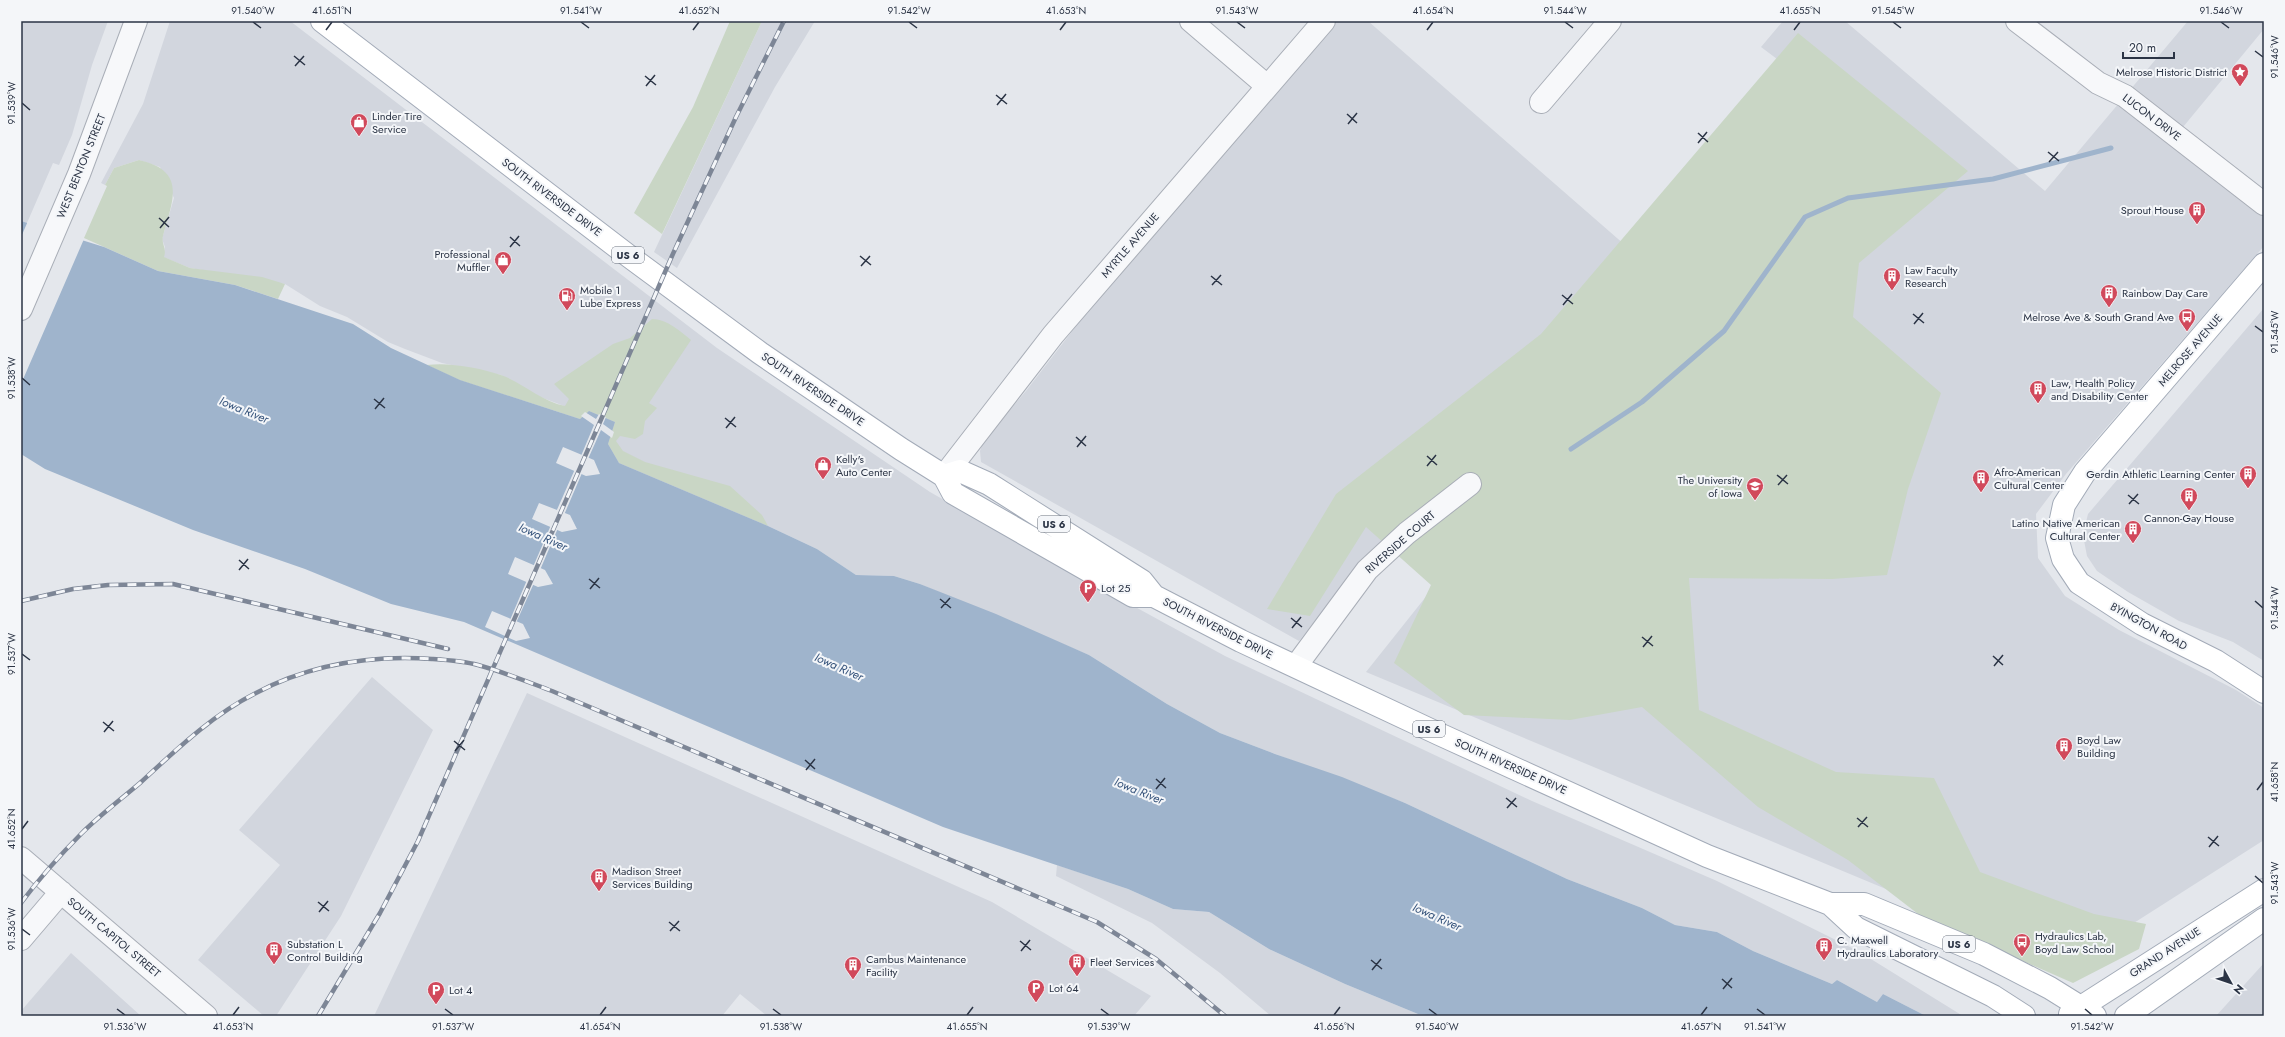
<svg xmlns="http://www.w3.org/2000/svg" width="2285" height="1037" font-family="Jost,sans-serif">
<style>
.built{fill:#d2d6de}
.green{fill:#c9d6c5}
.water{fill:#9fb4cc;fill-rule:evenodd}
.pier{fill:#e4e7ec}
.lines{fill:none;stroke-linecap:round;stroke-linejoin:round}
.stream{stroke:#9fb4cc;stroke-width:5}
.minor-casing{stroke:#a9aeb7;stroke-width:24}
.major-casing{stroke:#a3abb8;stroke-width:24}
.minor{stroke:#f7f8fa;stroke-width:22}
.major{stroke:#fff;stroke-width:22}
.rail-casing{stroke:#7d8696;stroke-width:4.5}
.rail{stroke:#f4f6f9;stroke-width:3;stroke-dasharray:9;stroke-linecap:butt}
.ticks{fill:none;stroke:#2b3445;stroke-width:1.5}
.labels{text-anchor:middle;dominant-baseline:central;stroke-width:4;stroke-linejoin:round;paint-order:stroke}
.shield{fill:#f4f6f9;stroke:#676e7b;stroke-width:1}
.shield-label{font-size:10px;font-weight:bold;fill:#2b3445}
.poi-label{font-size:11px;fill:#2b3445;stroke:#f4f6f9;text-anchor:start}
.street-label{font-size:11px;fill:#2b3445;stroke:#f4f6f9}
.water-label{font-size:12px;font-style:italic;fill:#34527a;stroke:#f4f6f9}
.neatline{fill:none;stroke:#2b3445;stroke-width:1.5}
.ticks-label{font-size:10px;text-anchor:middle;fill:#2b3445}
</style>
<rect width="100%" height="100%" fill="#e4e7ec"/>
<path class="built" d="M 21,21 L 108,21 L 92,65 L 72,135 L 59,165 L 53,163 L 27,223 L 21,221 Z
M 170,21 L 290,21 L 717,348 L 930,492 L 1042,556 L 1225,656 L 1532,801 L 1717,881 L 1858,951 L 1963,1016 L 1926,1016 L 1883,994 L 1877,1002 L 1837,980 L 1832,984 L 1753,951 L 1717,932 L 1675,925 L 1642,908 L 1567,879 L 1405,803 L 1220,733 L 1167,704 L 1089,655 L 920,584 L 894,576 L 856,575 L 817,549 L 768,526 L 619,463 L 580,419 L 561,413 L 564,406 L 535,395 L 501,375 L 442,363 L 405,349 L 388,342 L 347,317 L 320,306 L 285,284 L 190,268 L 163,257 L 165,247 L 162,239 L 174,198 L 160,167 L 139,160 L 114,168 L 105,185 L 101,183 L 143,104 Z
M 762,21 L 815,21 L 775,87 L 677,268 L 654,252 Z
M 1335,21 L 1368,21 L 1633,252 L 1789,68 L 1761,47 L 1783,21 L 1845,21 L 2045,191 L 2188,21 L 2264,21 L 2264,29 L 2169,144 L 2264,214 L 2264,246 L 2066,474 L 2036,514 L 2038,558 L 2065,596 L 2119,630 L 2236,690 L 2264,708 L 2264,840 L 2068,965 L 1366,672 L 1436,584 L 1470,475 L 1373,549 L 1299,641 L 981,462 L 980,451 L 983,442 L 1026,391 L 1117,273 Z
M 2264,308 L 2264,661 L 2233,642 L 2179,621 L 2128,592 L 2097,571 L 2087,556 L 2083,535 L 2088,514 Z
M 372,677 L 433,730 L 341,916 L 276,1016 L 264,1016 L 198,960 L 280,865 L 239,830 Z
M 527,693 L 992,902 L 1151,996 L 1134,1016 L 767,1016 L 740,994 L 722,1016 L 374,1016 Z
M 1057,865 L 1128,889 L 1173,909 L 1209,912 L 1269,949 L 1345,984 L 1418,1014 L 1437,1016 L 1271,1016 L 1220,973 L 1152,923 L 1056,876 Z
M 71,953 L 141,1016 L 21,1016 L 21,1011 Z
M 2264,963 L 2264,1016 L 2216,1016 Z"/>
<path class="green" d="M 730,21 L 762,21 L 662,234 L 634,213 L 693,107 Z
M 1798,33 L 1968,171 L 1859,263 L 1853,317 L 1941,393 L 1908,489 L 1887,575 L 1832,579 L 1689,578 L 1699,710 L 1836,772 L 1934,778 L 1980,872 L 2094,914 L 2146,924 L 2139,949 L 2073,983 L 1922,917 L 1848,860 L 1758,807 L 1642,707 L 1570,720 L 1464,715 L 1394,663 L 1431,585 L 1366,527 L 1310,616 L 1267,609 L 1336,494 L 1541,334 Z
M 139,160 C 188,171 172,201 163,236 C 161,244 167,248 164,257 L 190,268 L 262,277 L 285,284 L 278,299 L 235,285 L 158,271 L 84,238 L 107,186 L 105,185 L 114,168 Z
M 652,319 C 667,319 680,331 691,340 L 649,403 L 657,408 L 645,421 L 643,434 L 635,439 L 620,436 L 616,441 L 623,451 L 645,462 L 730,486 L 762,515 L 768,526 L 619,463 L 608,444 L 615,422 L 589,411 L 580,419 L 459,380 L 427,365 C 449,362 480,368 501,375 C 523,383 541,401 565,406 L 569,399 L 554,384 L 613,344 L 630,338 Z"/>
<path class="water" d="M 21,221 L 104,247 L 158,271 L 235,285 L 353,324 L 391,348 L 460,380 L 580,419 L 589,411 L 615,422 L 608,444 L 619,463 L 768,526 L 817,549 L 856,575 L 894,576 L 920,584 L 996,614 L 1089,655 L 1167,704 L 1220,733 L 1275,754 L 1342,777 L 1405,803 L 1567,879 L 1642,908 L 1675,925 L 1717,932 L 1753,951 L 1832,984 L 1837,980 L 1877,1002 L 1883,994 L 1926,1016 L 1437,1016 L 1418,1014 L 1345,984 L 1269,949 L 1209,912 L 1173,909 L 1128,889 L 943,827 L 464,622 L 391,604 L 305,569 L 193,530 L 45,469 L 21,454 ZM 563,447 L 594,460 L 600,474 L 586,476 L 556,463 ZM 539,503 L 570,515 L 577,529 L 562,532 L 532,519 ZM 515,557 L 545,570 L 553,584 L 538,587 L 508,574 ZM 492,611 L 523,624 L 530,638 L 516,641 L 485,627 Z"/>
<path class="pier" d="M 28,221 L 84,239 L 21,384 L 21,237 Z
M 585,412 L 596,419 L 599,414 L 606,417 L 603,424 L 614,432 L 612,438 L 601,430 L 588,459 L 581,456 L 594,425 L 581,416 Z
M 575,469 L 582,473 L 564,515 L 556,512 Z
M 551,525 L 558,528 L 540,570 L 533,567 Z
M 527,580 L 534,583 L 516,623 L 510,620 Z"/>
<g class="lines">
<path class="stream" d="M 1571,449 L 1642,402 L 1724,331 L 1805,217 L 1848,198 L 1993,179 L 2111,148"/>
<defs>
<path id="minor" d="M 1191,21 L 1267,86
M 2017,21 L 2098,83 L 2125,96 L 2264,204
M 1541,102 L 1610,21
M 21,309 L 79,174 L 136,21
M 944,476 L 1053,335 L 1324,21
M 1296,666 L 1367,570 L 1407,533 L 1470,484
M 21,858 L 206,1016
M 21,939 L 61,892"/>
<path id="major" d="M 322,21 L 630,257 L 760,353 L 901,449 L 944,476 L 953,493 L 1133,596 L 1154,596
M 2264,264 L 2085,472 L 2064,505 L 2057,538 L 2063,559 L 2079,583 L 2142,624 L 2216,661 L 2264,692
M 944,476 L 960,471 L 989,484 L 1142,581 L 1154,596 L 1241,641 L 1439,734 L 1707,856 L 1830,904 L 1864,904 L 1984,954 L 2050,988 L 2095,1016
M 1830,904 L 1856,928 L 1993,996 L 2024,1016
M 2070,1014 L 2264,890
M 2126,1016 L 2264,919"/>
</defs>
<use href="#minor" class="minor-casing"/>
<use href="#major" class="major-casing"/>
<use href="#minor" class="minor"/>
<use href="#major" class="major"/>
<defs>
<path id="rail" d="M 21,601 L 73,589 L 108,585 L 173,584 L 448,649
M 21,903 C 39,879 60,855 81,834 C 99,816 120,800 140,783 C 176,750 212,715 256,693 C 311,664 371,655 432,659 C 447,660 463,661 478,665 C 504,672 528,682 552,691 L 1097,922 L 1156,959 L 1225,1016
M 318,1016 L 380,913 L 418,841 L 672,256 L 736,117 L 784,21"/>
</defs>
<use href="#rail" class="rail-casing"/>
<use href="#rail" class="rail"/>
</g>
<path class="ticks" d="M 253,22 L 261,28M 581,22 L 589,28M 909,22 L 917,28M 1237,22 L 1245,28M 1565,22 L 1573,28M 1893,22 L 1901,28M 2221,22 L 2229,28M 326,30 L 332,22M 693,30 L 699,22M 1060,30 L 1066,22M 1427,30 L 1433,22M 1794,30 L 1800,22M 2255,51 L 2263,57M 294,56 L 305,65M 295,66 L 304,56M 645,76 L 656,85M 646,86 L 655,75M 996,95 L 1007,104M 22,103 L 30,110M 997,105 L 1006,94M 1347,114 L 1357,123M 1348,124 L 1357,113M 1698,133 L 1708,142M 1698,143 L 1707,132M 2048,152 L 2059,161M 2049,162 L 2058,152M 159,218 L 169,227M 160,228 L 169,217M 510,237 L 520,246M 510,247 L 519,236M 860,256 L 871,265M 861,266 L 870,256M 1211,276 L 1222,285M 1212,285 L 1221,275M 1562,295 L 1573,304M 1563,305 L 1572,294M 1913,314 L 1924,323M 1914,324 L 1923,313M 2255,326 L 2263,332M 22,378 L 30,385M 374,399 L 385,408M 375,409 L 384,398M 725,418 L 736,427M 726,428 L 735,417M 1076,437 L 1086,446M 1077,447 L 1086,436M 1427,456 L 1437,465M 1427,466 L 1436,455M 1777,475 L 1788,484M 1778,485 L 1787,475M 2128,495 L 2139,504M 2129,504 L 2138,494M 239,560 L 249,569M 239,570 L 248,559M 589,579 L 600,588M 590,589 L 599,578M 940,599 L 951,608M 2255,601 L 2263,608M 941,608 L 950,598M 1291,618 L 1302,627M 1292,628 L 1301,617M 1642,637 L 1653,646M 1643,647 L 1652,636M 22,654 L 30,660M 1993,656 L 2003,665M 1994,666 L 2003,655M 103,722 L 114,731M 104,732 L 113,721M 454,741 L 465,750M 455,751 L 464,740M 805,760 L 815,769M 806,770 L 815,759M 1156,779 L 1166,788M 1156,789 L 1165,778M 2257,790 L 2263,782M 1506,798 L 1517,807M 1507,808 L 1516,798M 1857,818 L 1868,827M 1858,827 L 1867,817M 22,829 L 28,821M 2208,837 L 2219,846M 2209,847 L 2218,836M 2255,876 L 2263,883M 318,902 L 329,911M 319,912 L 328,901M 669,922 L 680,931M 22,929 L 30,935M 670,931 L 679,921M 1020,941 L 1031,950M 1021,951 L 1030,940M 1371,960 L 1382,969M 1372,970 L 1381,959M 1722,979 L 1732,988M 1723,989 L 1732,978M 117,1009 L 125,1015M 445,1009 L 453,1015M 773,1009 L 781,1015M 1101,1009 L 1109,1015M 1429,1009 L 1437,1015M 1757,1009 L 1765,1015M 2085,1009 L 2092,1015M 233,1015 L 239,1007M 600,1015 L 606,1007M 967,1015 L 973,1007M 1334,1015 L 1340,1007M 1701,1015 L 1707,1007"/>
<defs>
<symbol id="sight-pin" viewBox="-11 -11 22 30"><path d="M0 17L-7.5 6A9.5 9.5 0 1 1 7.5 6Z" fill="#d1495b" stroke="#f4f6f9"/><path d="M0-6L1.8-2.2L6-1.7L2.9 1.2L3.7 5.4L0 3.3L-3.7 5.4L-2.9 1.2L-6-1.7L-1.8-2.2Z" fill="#fff"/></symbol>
<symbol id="shop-pin" viewBox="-11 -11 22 30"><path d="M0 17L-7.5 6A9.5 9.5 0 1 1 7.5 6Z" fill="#d1495b" stroke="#f4f6f9"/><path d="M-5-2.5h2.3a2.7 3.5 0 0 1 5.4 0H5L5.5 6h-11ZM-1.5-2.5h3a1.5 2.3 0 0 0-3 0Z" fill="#fff"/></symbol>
<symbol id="building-pin" viewBox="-11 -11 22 30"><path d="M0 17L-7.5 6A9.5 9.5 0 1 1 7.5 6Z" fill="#d1495b" stroke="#f4f6f9"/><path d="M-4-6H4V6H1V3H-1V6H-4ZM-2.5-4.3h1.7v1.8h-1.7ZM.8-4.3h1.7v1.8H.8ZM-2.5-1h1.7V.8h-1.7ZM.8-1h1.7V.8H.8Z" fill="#fff"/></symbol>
<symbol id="fuel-pin" viewBox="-11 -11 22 30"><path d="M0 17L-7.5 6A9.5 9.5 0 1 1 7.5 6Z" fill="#d1495b" stroke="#f4f6f9"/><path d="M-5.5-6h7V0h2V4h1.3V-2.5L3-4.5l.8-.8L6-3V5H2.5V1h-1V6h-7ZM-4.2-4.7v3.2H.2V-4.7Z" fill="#fff"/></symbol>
<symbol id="bus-pin" viewBox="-11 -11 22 30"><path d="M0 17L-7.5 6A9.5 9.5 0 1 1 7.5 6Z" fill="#d1495b" stroke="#f4f6f9"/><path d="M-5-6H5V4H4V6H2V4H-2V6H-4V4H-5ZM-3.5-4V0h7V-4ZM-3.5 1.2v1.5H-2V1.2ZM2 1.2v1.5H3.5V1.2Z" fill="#fff"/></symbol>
<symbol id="university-pin" viewBox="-11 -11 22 30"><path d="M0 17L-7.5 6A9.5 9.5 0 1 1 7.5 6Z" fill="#d1495b" stroke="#f4f6f9"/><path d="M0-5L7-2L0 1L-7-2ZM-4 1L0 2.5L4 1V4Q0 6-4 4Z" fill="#fff"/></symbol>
<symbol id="parking-pin" viewBox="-11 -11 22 30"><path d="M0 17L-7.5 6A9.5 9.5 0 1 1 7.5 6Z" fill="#d1495b" stroke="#f4f6f9"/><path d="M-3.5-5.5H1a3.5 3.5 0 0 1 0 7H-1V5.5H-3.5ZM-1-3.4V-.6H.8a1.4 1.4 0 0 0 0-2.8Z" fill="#fff"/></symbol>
</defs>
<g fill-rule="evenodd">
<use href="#sight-pin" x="2230" y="62" width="20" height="27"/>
<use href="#shop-pin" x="349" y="112" width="20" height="27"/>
<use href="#building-pin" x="2187" y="200" width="20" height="27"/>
<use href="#shop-pin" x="493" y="250" width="20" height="27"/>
<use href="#building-pin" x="1882" y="266" width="20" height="27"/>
<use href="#building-pin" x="2099" y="283" width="20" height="27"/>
<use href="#fuel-pin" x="557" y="286" width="20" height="27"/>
<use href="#bus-pin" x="2177" y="307" width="20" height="27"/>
<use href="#building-pin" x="2028" y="379" width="20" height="27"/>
<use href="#shop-pin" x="813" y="455" width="20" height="27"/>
<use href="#building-pin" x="2238" y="464" width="20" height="27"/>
<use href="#building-pin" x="1971" y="468" width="20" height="27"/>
<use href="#university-pin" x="1745" y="476" width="20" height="27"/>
<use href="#building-pin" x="2179" y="486" width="20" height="27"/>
<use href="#building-pin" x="2123" y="519" width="20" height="27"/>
<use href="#parking-pin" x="1078" y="578" width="20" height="27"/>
<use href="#building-pin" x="2054" y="736" width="20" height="27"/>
<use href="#building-pin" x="589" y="867" width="20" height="27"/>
<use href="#bus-pin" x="2012" y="932" width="20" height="27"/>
<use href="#building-pin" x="1814" y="936" width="20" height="27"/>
<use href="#building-pin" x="264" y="940" width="20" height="27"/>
<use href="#building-pin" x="1067" y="952" width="20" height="27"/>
<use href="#building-pin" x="843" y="955" width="20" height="27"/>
<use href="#parking-pin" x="1026" y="978" width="20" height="27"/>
<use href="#parking-pin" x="426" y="980" width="20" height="27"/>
</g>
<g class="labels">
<g class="shield">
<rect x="612" y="247" width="32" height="16" rx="3"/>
<rect x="1038" y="516" width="32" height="16" rx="3"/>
<rect x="1413" y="721" width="32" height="16" rx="3"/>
<rect x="1943" y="936" width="32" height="16" rx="3"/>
</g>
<g class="shield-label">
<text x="628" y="255">US 6</text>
<text x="1054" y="524">US 6</text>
<text x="1429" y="729">US 6</text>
<text x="1959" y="944">US 6</text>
</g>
<g class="poi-label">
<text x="2227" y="72" text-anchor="end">Melrose Historic District</text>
<text x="372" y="116">Linder Tire<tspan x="372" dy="13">Service</tspan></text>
<text x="2184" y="210" text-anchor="end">Sprout House</text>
<text x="490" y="254" text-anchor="end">Professional<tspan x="490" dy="13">Muffler</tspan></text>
<text x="1905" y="270">Law Faculty<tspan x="1905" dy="13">Research</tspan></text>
<text x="580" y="290">Mobile 1<tspan x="580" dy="13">Lube Express</tspan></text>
<text x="2122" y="293">Rainbow Day Care</text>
<text x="2174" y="317" text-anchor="end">Melrose Ave &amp; South Grand Ave</text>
<text x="2051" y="383">Law, Health Policy<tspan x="2051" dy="13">and Disability Center</tspan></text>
<text x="836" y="459">Kelly's<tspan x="836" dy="13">Auto Center</tspan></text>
<text x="1994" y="472">Afro-American<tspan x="1994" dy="13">Cultural Center</tspan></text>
<text x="2235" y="474" text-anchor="end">Gerdin Athletic Learning Center</text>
<text x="1742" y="480" text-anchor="end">The University<tspan x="1742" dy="13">of Iowa</tspan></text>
<text x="2189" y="518" text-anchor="middle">Cannon-Gay House</text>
<text x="2120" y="523" text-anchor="end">Latino Native American<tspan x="2120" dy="13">Cultural Center</tspan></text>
<text x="1101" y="588">Lot 25</text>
<text x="2077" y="740">Boyd Law<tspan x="2077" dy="13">Building</tspan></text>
<text x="612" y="871">Madison Street<tspan x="612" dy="13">Services Building</tspan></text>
<text x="2035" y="936">Hydraulics Lab,<tspan x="2035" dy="13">Boyd Law School</tspan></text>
<text x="1837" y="940">C. Maxwell<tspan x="1837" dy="13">Hydraulics Laboratory</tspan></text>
<text x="287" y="944">Substation L<tspan x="287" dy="13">Control Building</tspan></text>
<text x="866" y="959">Cambus Maintenance<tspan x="866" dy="13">Facility</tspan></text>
<text x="1090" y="962">Fleet Services</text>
<text x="1049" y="988">Lot 64</text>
<text x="449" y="990">Lot 4</text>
</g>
<g class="street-label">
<text transform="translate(2152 117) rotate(37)">LUCON DRIVE</text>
<text transform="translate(81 166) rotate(-68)">WEST BENTON STREET</text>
<text transform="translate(552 197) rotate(37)">SOUTH RIVERSIDE DRIVE</text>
<text transform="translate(1130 245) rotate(-49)">MYRTLE AVENUE</text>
<text transform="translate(2190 350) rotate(-49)">MELROSE AVENUE</text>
<text transform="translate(813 389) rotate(34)">SOUTH RIVERSIDE DRIVE</text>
<text transform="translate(1400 542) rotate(-41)">RIVERSIDE COURT</text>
<text transform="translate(2149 626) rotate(29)">BYINGTON ROAD</text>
<text transform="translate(1218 628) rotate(27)">SOUTH RIVERSIDE DRIVE</text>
<text transform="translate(1511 766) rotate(24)">SOUTH RIVERSIDE DRIVE</text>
<text transform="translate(114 937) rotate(40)">SOUTH CAPITOL STREET</text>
<text transform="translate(2165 952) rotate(-33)">GRAND AVENUE</text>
</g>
<g class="water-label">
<text transform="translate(244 410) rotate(22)">Iowa River</text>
<text transform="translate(543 537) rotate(24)">Iowa River</text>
<text transform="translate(839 667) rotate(24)">Iowa River</text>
<text transform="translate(1139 791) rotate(22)">Iowa River</text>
<text transform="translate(1437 917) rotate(24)">Iowa River</text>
</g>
</g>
<rect width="2285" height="1037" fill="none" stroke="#f4f6f9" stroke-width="44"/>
<g transform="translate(2231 983) rotate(130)" stroke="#f4f6f9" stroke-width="3" paint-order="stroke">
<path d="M0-3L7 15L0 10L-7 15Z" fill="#2b3445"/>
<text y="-6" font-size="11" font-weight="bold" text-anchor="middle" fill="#2b3445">N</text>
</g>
<path d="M2123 52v6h51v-6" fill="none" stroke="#2b3445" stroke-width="2"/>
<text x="2129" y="52" font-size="12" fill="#2b3445" stroke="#f4f6f9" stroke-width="3" paint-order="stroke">20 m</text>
<rect x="22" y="22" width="2241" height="993" class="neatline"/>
<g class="ticks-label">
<text x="253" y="14">91.540°W</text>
<text x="332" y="14">41.651°N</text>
<text x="581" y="14">91.541°W</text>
<text x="699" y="14">41.652°N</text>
<text x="909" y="14">91.542°W</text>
<text x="1066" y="14">41.653°N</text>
<text x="1237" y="14">91.543°W</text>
<text x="1433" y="14">41.654°N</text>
<text x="1565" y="14">91.544°W</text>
<text x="1800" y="14">41.655°N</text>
<text x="1893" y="14">91.545°W</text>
<text x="2221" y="14">91.546°W</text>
<text transform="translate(2274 57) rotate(-90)" y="4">91.546°W</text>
<text transform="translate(11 103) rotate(-90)" y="4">91.539°W</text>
<text transform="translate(2274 332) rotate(-90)" y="4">91.545°W</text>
<text transform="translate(11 378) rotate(-90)" y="4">91.538°W</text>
<text transform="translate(2274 608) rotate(-90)" y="4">91.544°W</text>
<text transform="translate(11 654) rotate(-90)" y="4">91.537°W</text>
<text transform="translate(2274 782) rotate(-90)" y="4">41.658°N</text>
<text transform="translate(11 829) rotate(-90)" y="4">41.652°N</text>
<text transform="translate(2274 883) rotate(-90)" y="4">91.543°W</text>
<text transform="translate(11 929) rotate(-90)" y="4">91.536°W</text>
<text x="125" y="1030">91.536°W</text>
<text x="233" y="1030">41.653°N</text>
<text x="453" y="1030">91.537°W</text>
<text x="600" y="1030">41.654°N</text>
<text x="781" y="1030">91.538°W</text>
<text x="967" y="1030">41.655°N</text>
<text x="1109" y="1030">91.539°W</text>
<text x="1334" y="1030">41.656°N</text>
<text x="1437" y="1030">91.540°W</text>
<text x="1701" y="1030">41.657°N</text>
<text x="1765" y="1030">91.541°W</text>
<text x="2092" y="1030">91.542°W</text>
</g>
</svg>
